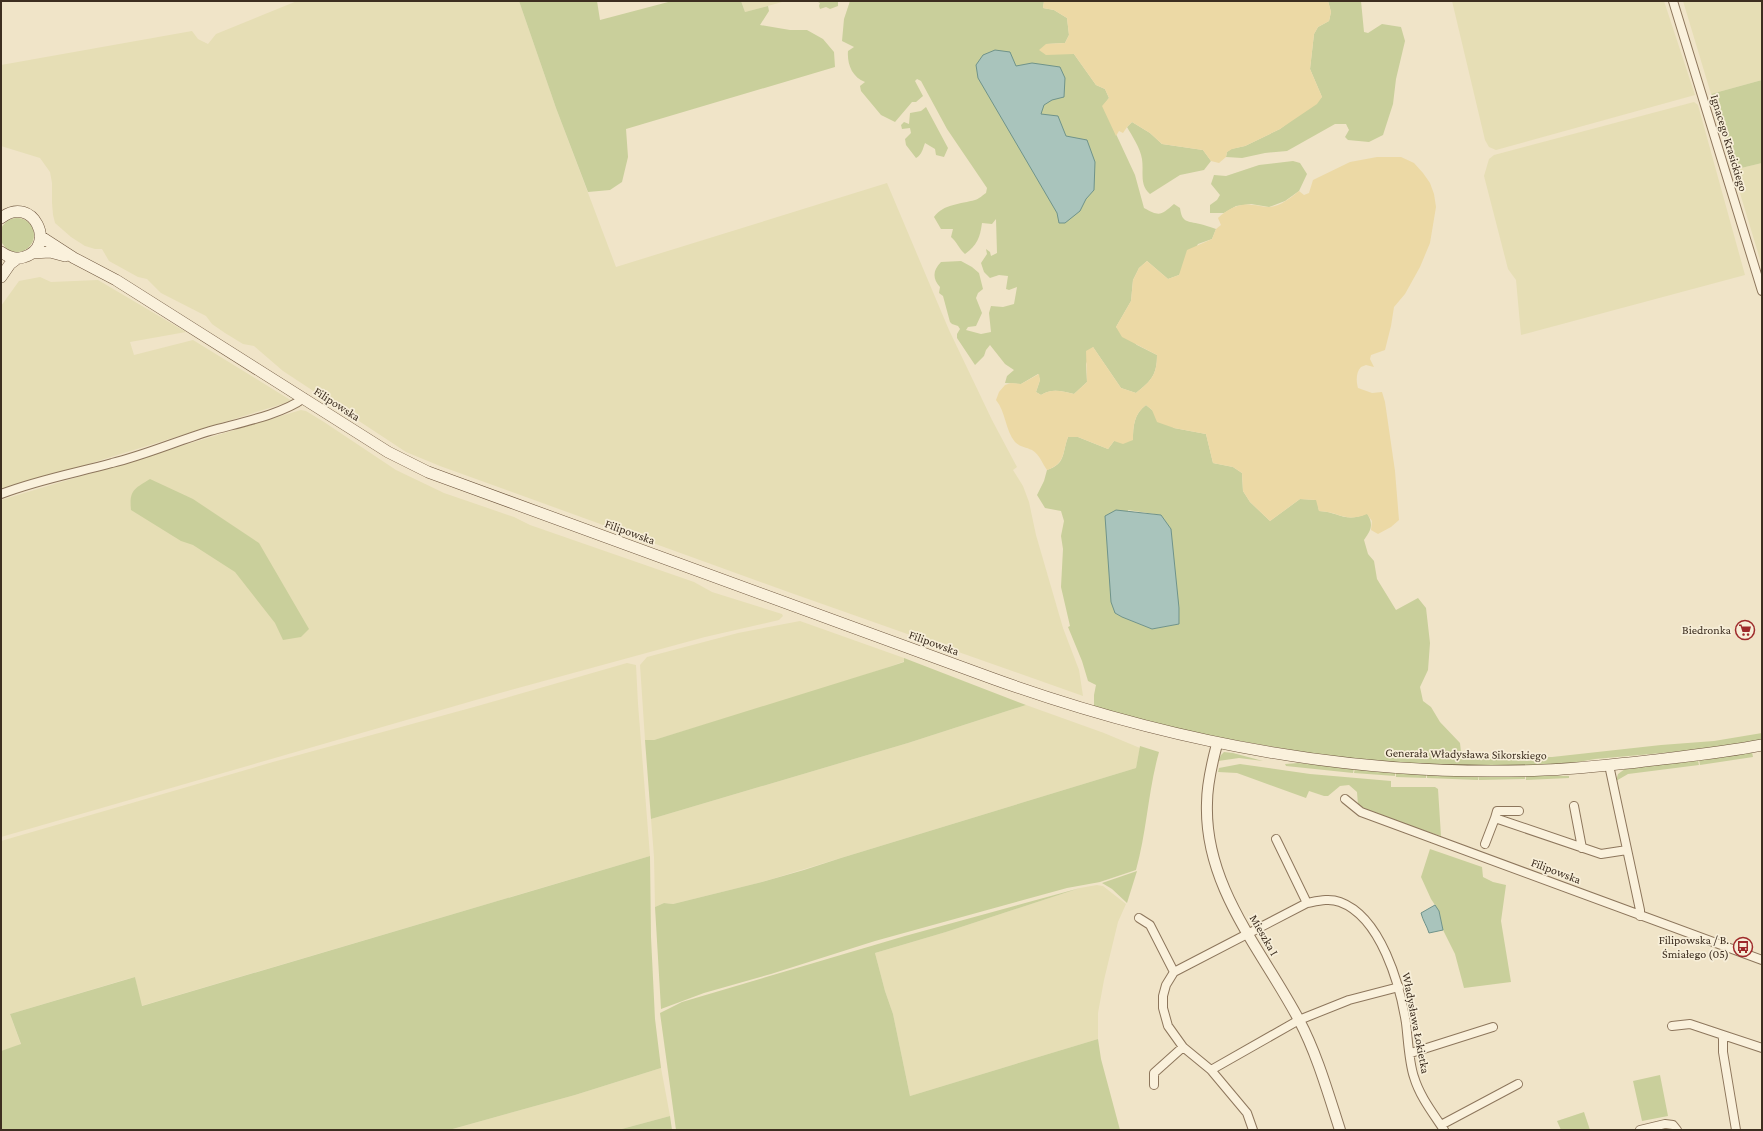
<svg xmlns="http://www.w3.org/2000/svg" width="1763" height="1131" font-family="'Crimson Pro',serif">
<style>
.farmland{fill:#e6deb5}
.green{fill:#c9cf9b;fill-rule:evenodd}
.sand{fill:#ecd9a5}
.water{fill:#a9c4bc;stroke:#6f938a}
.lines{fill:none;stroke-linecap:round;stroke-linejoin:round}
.minor-casing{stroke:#8d765c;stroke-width:10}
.tertiary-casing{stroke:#8d765c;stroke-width:12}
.secondary-casing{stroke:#6f573f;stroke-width:12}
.minor{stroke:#faf1dc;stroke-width:8}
.tertiary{stroke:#faf1dc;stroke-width:10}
.secondary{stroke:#faf1dc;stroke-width:11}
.labels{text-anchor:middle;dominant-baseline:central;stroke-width:3.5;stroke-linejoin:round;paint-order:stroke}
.street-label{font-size:12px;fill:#3d2e20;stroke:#f7eed8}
.poi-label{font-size:12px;fill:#3d2e20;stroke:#f7eed8;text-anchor:end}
</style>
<rect width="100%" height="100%" fill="#f0e4c8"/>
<path class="farmland" d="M 297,1 L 519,1 L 556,108 L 616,267 L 887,183 L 949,330 L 992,420 L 1017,467 L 1013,470 L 1023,486 L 1029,502 L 1036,535 L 1063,628 L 1079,670 L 1083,696 L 794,594 L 440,466 L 406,452 L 283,371 L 254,346 L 243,344 L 225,333 L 212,324 L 206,316 L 161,293 L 147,279 L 138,277 L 109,261 L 102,249 L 95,249 L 85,246 L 71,237 L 55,223 L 53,215 L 52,203 L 52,183 L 50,172 L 40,158 L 1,146 L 1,65 L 192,31 L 198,39 L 208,44 L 216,34 Z
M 741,1 L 786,1 L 745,12 Z
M 1452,1 L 1664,1 L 1695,95 L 1496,150 L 1489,147 L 1485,140 Z
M 1683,1 L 1762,1 L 1762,80 L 1711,94 Z
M 1694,102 L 1698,105 L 1745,275 L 1521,335 L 1516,280 L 1508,269 L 1484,176 L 1489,159 L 1494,155 Z
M 1762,163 L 1762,266 L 1733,170 Z
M 40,277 L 51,282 L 98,280 L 186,332 L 130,342 L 134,355 L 193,340 L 292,401 L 1,491 L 1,306 L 19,281 Z
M 301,410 L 306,411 L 324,422 L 396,470 L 444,493 L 514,517 L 530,525 L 694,582 L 712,592 L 782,614 L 783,616 L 779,620 L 705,637 L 500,693 L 1,837 L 1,500 Z
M 800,621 L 904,658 L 905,661 L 892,666 L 806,694 L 654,740 L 645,740 L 640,665 L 647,657 L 738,633 Z
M 627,663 L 636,665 L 638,704 L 650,856 L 141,1006 L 135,977 L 127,979 L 10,1014 L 21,1045 L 1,1051 L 1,841 L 273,762 L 474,707 Z
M 1026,705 L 1104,733 L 1140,748 L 1136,768 L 762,882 L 673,904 L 664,903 L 655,907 L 654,857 L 651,819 L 908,743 Z
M 1097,885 L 1103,886 L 1126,904 L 1118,922 L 1104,980 L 1098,1013 L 1098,1039 L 910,1096 L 893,1014 L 885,991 L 875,953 L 946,932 L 1080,888 Z
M 661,1068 L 670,1116 L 618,1130 L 449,1130 L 575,1095 Z"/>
<path class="green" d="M 519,1 L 597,1 L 600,20 L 672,1 L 741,1 L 745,12 L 768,6 L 769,11 L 760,25 L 790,30 L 807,30 L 823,39 L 834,52 L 835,67 L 626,129 L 628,157 L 622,182 L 610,190 L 588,192 L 556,108 Z
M 816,1 L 838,1 L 838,6 L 830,9 L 826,7 L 820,9 L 819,6 L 820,3 Z
M 850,1 L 1044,1 L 1043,8 L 1054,10 L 1067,18 L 1069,35 L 1065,43 L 1046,44 L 1061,54 L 1074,54 L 1096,85 L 1105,89 L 1109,98 L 1103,106 L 1135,175 L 1144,208 C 1160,217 1161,215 1174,204 L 1180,208 C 1182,223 1187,221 1200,224 C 1205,225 1210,227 1216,229 L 1212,239 L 1198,244 L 1179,275 L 1168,279 L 1147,261 L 1139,268 L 1133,280 L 1131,301 L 1116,327 L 1137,345 L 1157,355 C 1157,375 1151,381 1136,393 L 1121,388 L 1093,347 L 1086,364 L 1087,382 L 1074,394 C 1061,391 1052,388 1041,395 L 1036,392 L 1040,380 L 1038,374 L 1021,384 L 1005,383 L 1007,376 L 1014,370 L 1005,364 L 990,345 L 986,350 L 984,356 L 975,365 L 957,338 L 957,334 L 960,329 L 958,326 L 952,324 L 950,322 L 943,296 L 939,293 L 940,287 C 932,278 933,270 941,262 L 961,261 L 972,267 L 979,273 L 983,289 L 978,293 L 976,298 L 982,313 L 976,326 L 968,327 L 966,330 L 981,334 L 991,332 L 989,313 L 991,306 L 1003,307 L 1014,304 L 1017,287 L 1009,290 L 1006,289 L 1008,276 L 999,275 L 990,278 L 984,272 L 981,263 L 987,254 L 986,249 L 990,252 L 991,256 L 997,253 L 996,219 L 992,224 L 982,223 C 980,238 977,245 965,254 C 959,249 957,242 951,237 L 953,229 L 941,229 L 934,217 C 943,204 961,204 975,200 C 979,199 983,195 986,193 L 987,188 L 947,129 L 921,81 L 917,79 L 915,81 L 923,96 L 916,102 L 912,102 L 895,122 L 881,115 L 861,91 L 860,86 L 865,82 C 852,77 847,64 848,51 L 854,47 L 842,41 L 844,19 Z
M 1328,1 L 1361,1 L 1364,32 L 1368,33 L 1382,24 L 1401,27 L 1405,41 L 1396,79 L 1393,104 L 1383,135 L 1369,142 L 1348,140 L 1345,137 L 1349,130 L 1346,124 L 1335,124 L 1287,151 L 1265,153 L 1242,158 L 1226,157 L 1227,152 L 1231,149 L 1245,146 L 1280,129 L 1322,97 L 1310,69 L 1314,34 L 1318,27 L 1329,21 L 1331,12 Z
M 1762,80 L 1762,163 L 1733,170 L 1711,94 Z
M 926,107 L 948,148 L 944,157 L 936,155 L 935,149 L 925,143 C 923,148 922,155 916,158 L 906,145 L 905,139 L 911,133 L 910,128 L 902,129 L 901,125 L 904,122 L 909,124 L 910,113 L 921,111 Z
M 1132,122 L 1150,133 L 1162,144 L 1203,150 L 1211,161 L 1204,170 L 1180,175 L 1150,194 C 1139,185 1144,172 1142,159 C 1140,147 1132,136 1127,127 Z
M 1293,161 L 1300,163 L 1307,174 L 1299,191 L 1285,201 L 1269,207 L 1251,204 L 1236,206 L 1224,213 L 1210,213 L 1210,205 L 1217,200 L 1220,195 L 1211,184 L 1214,175 L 1226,176 L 1259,165 Z
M0 235a17 17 0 1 1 34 0a17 17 0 1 1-34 0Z
M 1146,405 L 1174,428 L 1206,434 L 1213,463 L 1233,467 L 1242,473 L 1243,491 L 1250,502 L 1270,521 L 1300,499 L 1317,500 L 1319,511 C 1340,512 1346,524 1367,513 C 1374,525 1371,530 1364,540 L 1368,554 L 1374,561 L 1377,579 L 1396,610 L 1418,598 L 1426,608 L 1430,643 L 1428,670 L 1420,687 L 1423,701 L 1431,707 L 1440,722 L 1460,743 L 1461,752 L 1450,759 L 1552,757 L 1661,745 L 1714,741 L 1762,733 L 1762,742 L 1729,747 L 1595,759 L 1561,765 L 1529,766 L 1452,765 L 1390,763 L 1346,759 L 1174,730 L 1094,706 L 1094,695 L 1096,685 L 1088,681 L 1082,661 L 1068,627 L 1070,626 L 1061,587 L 1063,549 L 1061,536 L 1064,521 L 1061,511 L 1045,508 L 1037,495 L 1044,481 L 1047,470 C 1066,464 1062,453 1068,437 L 1078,437 L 1108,449 L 1114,441 L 1133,440 C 1133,426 1134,414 1146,405 ZM 1128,510 L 1161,515 L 1179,608 L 1179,624 L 1152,629 L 1122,617 L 1115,613 Z
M 150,479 L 193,499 L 259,543 L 309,629 L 301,637 L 283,640 L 275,623 L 235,572 L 193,545 L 181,541 L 131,510 C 129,490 134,489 150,479 Z
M 904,658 L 1026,705 L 908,743 L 651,819 L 645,740 L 654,740 L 892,666 L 904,662 Z
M 1140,746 L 1159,752 C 1148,791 1147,831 1136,870 L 1100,882 L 1067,888 L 875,941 L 771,974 L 704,993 L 661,1009 L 655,907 L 664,903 L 673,904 L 762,882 L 804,870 L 841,858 L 1136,768 Z
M 1224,752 L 1233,753 L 1263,761 L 1239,758 L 1218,761 L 1221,755 Z
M 1752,752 L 1753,757 L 1700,765 L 1699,760 Z
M 1698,760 L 1699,765 L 1628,774 L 1616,781 L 1618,774 L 1625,769 Z
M 1298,763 L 1354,768 L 1353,773 L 1286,766 L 1285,764 Z
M 1240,764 L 1310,774 L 1391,781 L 1391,787 L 1435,787 L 1438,789 L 1441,836 L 1361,810 L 1358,805 L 1357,792 L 1349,785 L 1340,786 L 1328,796 L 1324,796 L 1309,791 L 1306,798 L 1237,773 L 1218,772 L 1219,768 Z
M 1355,768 L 1395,771 L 1395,776 L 1354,773 Z
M 1396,771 L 1426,773 L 1426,778 L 1396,777 Z
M 1427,773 L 1478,775 L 1478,780 L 1427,778 Z
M 1478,775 L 1525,775 L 1525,779 L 1479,780 Z
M 1526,775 L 1569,776 L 1569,778 L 1526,780 Z
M 1430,849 L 1482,867 L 1483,877 L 1493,882 L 1506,885 L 1501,921 L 1511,982 L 1464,988 L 1455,954 L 1443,930 L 1439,911 L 1431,899 L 1421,877 Z
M 650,856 L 651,937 L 655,1019 L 661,1068 L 575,1095 L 449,1130 L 1,1130 L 1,1051 L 21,1044 L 10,1014 L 135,977 L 142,1006 Z
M 1137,871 L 1127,903 L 1112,889 L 1102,883 Z
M 1080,888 L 946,932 L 875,953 L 885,991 L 893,1014 L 910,1096 L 1098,1039 L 1101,1059 L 1120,1130 L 676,1130 L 660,1013 L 682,1002 L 905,936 Z
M 1660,1075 L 1668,1116 L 1642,1121 L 1633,1081 Z
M 1584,1112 L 1590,1130 L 1561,1130 L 1557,1121 Z
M 670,1116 L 672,1130 L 618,1130 Z"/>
<path class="sand" d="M 1044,1 L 1328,1 L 1331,12 L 1329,21 L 1318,27 L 1314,34 L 1310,69 L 1322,97 L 1317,104 L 1280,129 L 1245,146 L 1232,149 L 1227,152 L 1226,157 L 1219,163 L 1211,161 L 1203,150 L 1162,144 L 1150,133 L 1132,122 L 1127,127 L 1123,133 L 1119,131 L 1116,136 L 1102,106 L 1109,98 L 1105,89 L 1096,85 L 1074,54 L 1046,55 L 1039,50 L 1046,44 L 1065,43 L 1069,35 L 1067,18 L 1054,10 L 1043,8 Z
M 1377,157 L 1401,157 L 1414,163 L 1423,173 L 1430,183 L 1434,194 L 1436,207 L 1430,243 L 1420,267 L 1405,294 L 1394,307 L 1391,326 L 1385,350 L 1371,355 L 1370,359 L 1374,367 L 1366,365 L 1361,367 C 1356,372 1356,381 1358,388 L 1372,393 L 1382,392 L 1385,402 L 1395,471 L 1399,520 L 1391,527 L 1378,534 L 1371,530 L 1372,521 L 1367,514 C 1345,523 1340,512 1319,511 L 1316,500 L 1300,499 L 1270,521 L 1250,502 L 1243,491 L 1242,473 L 1233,467 L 1213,463 L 1206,434 L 1174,428 L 1157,422 L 1152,410 L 1146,405 C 1134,414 1133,426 1133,440 L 1123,444 L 1114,441 L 1108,449 L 1078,437 L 1068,437 C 1062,453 1066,463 1047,470 C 1042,463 1040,455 1032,450 C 1026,447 1020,447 1015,442 C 1005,430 1006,412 996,400 L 999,392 L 1005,385 L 1011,383 L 1021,384 L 1039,374 L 1040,380 L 1036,392 L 1041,395 C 1052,388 1061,391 1074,394 L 1087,382 L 1086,351 L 1093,347 L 1121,388 L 1136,393 C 1151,381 1157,375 1157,355 L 1122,337 L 1116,327 L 1131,301 L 1133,280 L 1139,268 L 1147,261 L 1168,279 L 1179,275 L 1187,250 L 1212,239 L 1216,229 L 1221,225 L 1218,218 C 1228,209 1239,203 1252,205 C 1258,205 1263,207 1268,207 C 1280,207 1290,198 1299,191 L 1304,195 L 1309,193 L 1313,180 L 1350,162 Z"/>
<path class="water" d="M 995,50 L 1010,52 L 1016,66 L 1032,63 L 1060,67 L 1065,78 L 1064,97 L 1052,100 L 1044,105 L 1041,114 L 1058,116 L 1066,136 L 1087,140 L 1095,162 L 1094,190 L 1086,199 L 1080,211 L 1065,223 L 1059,223 L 1057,213 L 978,78 L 976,65 L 983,55 Z
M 1116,510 L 1161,515 L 1171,529 L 1179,608 L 1179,624 L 1152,629 L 1122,617 L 1115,613 L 1111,602 L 1105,516 Z
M 1435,905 L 1439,911 L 1443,930 L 1429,933 C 1427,926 1423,921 1421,913 Z"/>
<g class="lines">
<defs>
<path id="minor" d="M 1673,1 L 1762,291
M 1,494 C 37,480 75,473 112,463 C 145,455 177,441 210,431 C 238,423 281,415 304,398
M 1609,765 L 1640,910 L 1640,916
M 1345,799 L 1361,812 L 1762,960
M 1574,806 L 1582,848
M 1495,818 L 1497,811 L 1519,811
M 1276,839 L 1307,903
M 1485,844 L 1495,818 L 1601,854 L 1627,850
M 1139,918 L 1150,925 L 1174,972
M 1672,1026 L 1690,1024 L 1723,1035
M 1411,1053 L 1493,1027
M 1211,1070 L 1299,1020 L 1349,1000 L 1399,987
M 1154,1085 L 1154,1073 L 1183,1047
M 1441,1125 L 1518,1084
M 1253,1130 L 1247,1113 L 1211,1070 L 1183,1047 L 1168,1026 L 1163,1008 L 1163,996 L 1166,985 L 1174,972 L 1307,903 C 1318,901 1329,898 1340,902 C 1381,917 1400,985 1406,1023 C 1408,1039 1409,1063 1414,1077 C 1420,1097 1433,1113 1444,1130
M 1640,1130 L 1665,1124 L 1673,1125 L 1677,1130
M 1736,1130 L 1723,1052 L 1723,1035 L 1762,1048"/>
<path id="tertiary" d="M 1217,744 C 1212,763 1207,783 1207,803 C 1204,887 1262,950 1299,1020 C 1317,1054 1328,1093 1340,1130"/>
<path id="secondary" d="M 1,218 C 33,193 58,247 24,257 C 16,260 8,257 1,252
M 40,236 L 74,258 L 116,280 L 388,452 L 428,472 L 994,679 C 1172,743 1354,778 1544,770 C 1575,769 1607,765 1638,762 C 1679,757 1721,753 1762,745
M 32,253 L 50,252 L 65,256
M 1,277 L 10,264 L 18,258"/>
</defs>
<use href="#minor" class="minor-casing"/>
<use href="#tertiary" class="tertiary-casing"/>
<use href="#secondary" class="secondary-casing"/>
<use href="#minor" class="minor"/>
<use href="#tertiary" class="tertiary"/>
<use href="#secondary" class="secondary"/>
</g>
<defs>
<symbol id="supermarket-ring" viewBox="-11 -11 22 22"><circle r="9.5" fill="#f7eed8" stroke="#9e2a2b" stroke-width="1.5"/><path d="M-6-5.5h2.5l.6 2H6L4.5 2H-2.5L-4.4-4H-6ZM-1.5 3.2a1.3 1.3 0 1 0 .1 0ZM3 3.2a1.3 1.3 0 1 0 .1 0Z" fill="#9e2a2b"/></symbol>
<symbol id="bus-ring" viewBox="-11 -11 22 22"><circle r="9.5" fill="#f7eed8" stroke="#9e2a2b" stroke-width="1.5"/><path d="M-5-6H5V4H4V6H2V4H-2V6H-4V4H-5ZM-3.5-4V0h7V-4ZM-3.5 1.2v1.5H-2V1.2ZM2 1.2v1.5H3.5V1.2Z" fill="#9e2a2b"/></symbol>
</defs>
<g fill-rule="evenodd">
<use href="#supermarket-ring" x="1734" y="619" width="22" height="22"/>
<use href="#bus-ring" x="1732" y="936" width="22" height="22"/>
</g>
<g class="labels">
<g class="street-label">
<text transform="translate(1729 143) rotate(73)">Ignacego Krasickiego</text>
<text transform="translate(337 404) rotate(33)">Filipowska</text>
<text transform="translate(630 532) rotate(20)">Filipowska</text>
<text transform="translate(934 643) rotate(20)">Filipowska</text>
<text transform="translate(1466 754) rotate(1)">Generała Władysława Sikorskiego</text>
<text transform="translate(1556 871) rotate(21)">Filipowska</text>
<text transform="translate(1264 935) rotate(60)">Mieszka I</text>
<text transform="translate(1416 1023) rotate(79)">Władysława Łokietka</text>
</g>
<g class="poi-label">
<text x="1731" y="630">Biedronka</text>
<text x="1729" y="940">Filipowska / B.<tspan x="1729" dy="14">Śmiałego (05)</tspan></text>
</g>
</g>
<rect width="1763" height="1131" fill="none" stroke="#3d2e20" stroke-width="4"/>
</svg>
